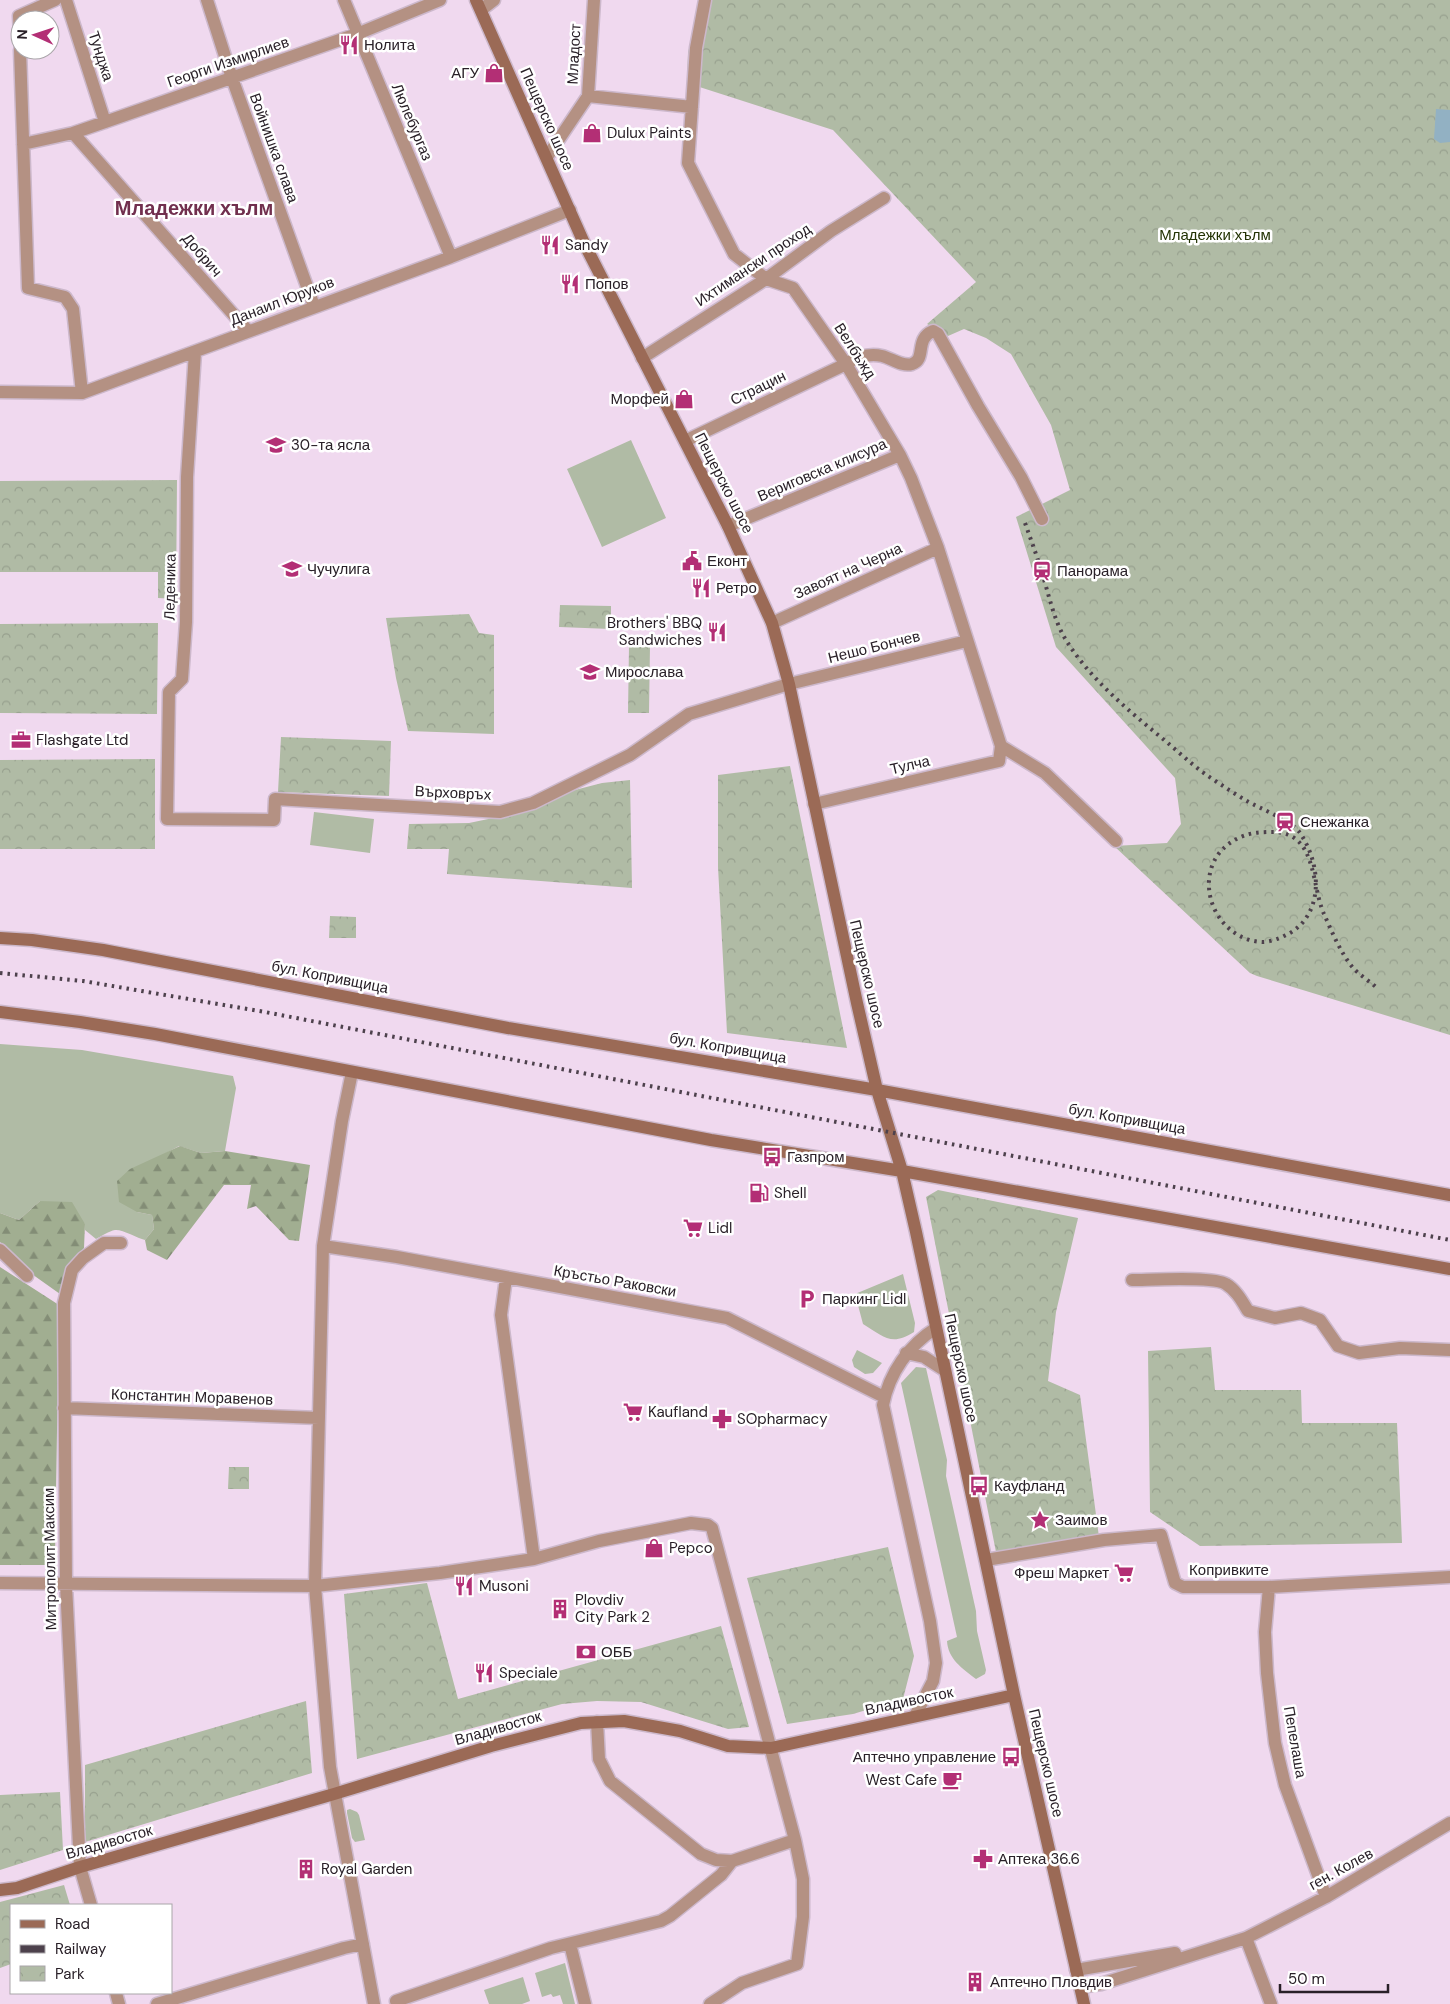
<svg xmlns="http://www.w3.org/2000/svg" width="1450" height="2004" font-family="'DM Sans',sans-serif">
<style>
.green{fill:#b0bba5}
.forest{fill:url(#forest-firs)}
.park{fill:url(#park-crowns)}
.water{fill:#92b1c3}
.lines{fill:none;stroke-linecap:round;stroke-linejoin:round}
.street-casing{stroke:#ccb8cb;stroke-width:15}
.secondary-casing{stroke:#ccb8cb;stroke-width:15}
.street{stroke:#b49183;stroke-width:12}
.secondary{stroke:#9b6a56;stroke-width:12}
.rail{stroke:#4d414c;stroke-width:4;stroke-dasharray:2.5 5;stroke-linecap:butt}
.labels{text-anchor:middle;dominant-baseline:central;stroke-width:5;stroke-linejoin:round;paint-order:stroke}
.poi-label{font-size:15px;fill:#292028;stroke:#fff;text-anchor:start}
.street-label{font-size:15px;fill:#292028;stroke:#fff}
.park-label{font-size:15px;fill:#223203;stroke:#fff}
.district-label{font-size:20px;font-weight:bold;fill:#712f4e;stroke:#fff}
</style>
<defs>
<pattern id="forest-firs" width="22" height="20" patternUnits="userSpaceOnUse" patternTransform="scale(1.25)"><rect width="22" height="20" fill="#a1ae91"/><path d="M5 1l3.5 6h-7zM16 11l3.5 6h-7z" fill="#838d76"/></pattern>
<pattern id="park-crowns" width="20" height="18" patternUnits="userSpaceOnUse" patternTransform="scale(1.25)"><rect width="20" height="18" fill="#b0bba5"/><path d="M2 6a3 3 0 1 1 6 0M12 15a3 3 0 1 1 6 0" fill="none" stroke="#97a08e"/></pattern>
</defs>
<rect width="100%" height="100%" fill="#f0d9ef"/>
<path class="green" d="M 631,440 L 666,518 L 602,547 L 567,469 Z
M 314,812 L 374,819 L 370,853 L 310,845 Z
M 0,1044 L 82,1050 L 233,1076 L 236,1088 L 225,1151 L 201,1153 L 179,1146 L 159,1157 L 137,1212 L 152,1215 L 154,1229 L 145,1240 C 137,1238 122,1229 115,1230 C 109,1231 102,1236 96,1239 L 85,1230 L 85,1224 L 40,1201 L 19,1220 L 0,1213 Z
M 903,1274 L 915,1323 L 914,1332 C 891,1347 883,1336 863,1324 L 855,1294 Z
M 857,1350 L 882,1363 L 873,1373 L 865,1374 L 854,1367 L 852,1360 Z
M 916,1367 L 926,1368 L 947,1460 L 946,1476 L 976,1611 L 977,1631 L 986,1670 L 985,1674 L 976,1679 C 962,1668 948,1659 947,1641 L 957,1637 L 901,1383 Z
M 350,1809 L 357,1812 L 359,1815 L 365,1840 L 355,1842 L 352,1838 L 347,1813 L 347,1810 Z
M 565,1963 L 575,2004 L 563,2004 L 560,1995 L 553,1997 L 551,1994 L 542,1997 L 535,1973 Z
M 523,1977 L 530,2001 L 522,2004 L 489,2004 L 484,1990 Z"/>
<path class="forest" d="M 180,1146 L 201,1153 L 225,1151 L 310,1165 L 299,1241 L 289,1240 L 256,1206 L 247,1209 L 251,1185 L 224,1185 L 167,1260 L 147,1250 L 145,1240 L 154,1229 L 152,1215 L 137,1212 L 119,1202 L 117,1181 L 130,1169 Z
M 40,1201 L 72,1202 L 85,1224 L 84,1248 L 71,1267 L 60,1294 L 29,1272 L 0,1242 L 0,1213 L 19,1220 Z
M 0,1267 L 59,1305 L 55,1557 L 48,1565 L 0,1565 Z"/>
<path class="park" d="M 702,0 L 1450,0 L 1450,1035 L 1257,976 L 1250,973 L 1114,846 L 1167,843 L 1181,824 L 1175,778 L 1056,647 L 1016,517 L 1070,490 L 1051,425 L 1011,354 L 986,338 L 964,329 L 948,336 L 927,324 L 976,282 L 833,130 L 687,83 L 688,52 Z
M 177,480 L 176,599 L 158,598 L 158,572 L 0,572 L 0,481 Z
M 560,605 L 611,606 L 611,629 L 559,627 Z
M 469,614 L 479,633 L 494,635 L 494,734 L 408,731 L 396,678 L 386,618 Z
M 158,623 L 157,714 L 0,713 L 0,624 Z
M 629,646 L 650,646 L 649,713 L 628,713 Z
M 281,737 L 391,741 L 389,796 L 278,792 Z
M 155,759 L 155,849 L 0,849 L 0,760 Z
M 790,766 L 847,1048 L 727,1033 L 718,867 L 718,775 Z
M 630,780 L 632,888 L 447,874 L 449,849 L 407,849 L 409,824 L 469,823 L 512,814 L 571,791 L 602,783 Z
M 330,916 L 356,917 L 356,938 L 329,938 Z
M 938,1190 L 1078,1218 L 1056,1312 L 1048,1381 L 1080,1395 L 1099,1537 L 996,1552 L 926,1197 Z
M 1211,1347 L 1215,1390 L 1301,1390 L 1302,1423 L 1397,1423 L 1402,1543 L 1200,1546 L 1150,1512 L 1148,1351 Z
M 229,1467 L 249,1467 L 249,1489 L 228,1489 Z
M 888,1547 L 914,1656 L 903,1699 L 853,1714 L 787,1724 L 747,1578 Z
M 427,1583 L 458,1699 L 721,1626 L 749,1727 L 728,1729 L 641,1702 L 597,1701 L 562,1704 L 357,1759 L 344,1594 Z
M 306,1701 L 312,1773 L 85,1842 L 85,1765 Z
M 60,1792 L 63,1850 L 0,1870 L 0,1795 Z
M 64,1885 L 70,1905 L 11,1905 L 11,1964 L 0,1968 L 0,1902 Z"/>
<path class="water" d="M 1436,109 L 1450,110 L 1450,142 L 1440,143 L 1434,139 Z"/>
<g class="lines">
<defs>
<path id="street" d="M 66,0 L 105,122
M 207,0 L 232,78 L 314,306
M 344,0 L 451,257
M 705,0 L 696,48 L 688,163 L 734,254 L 766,279 L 793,288 L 846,364 L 900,455 L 911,478 L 938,548 L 1001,746 L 999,761 L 814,804
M 481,10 L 494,0
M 20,36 L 19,16 L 55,0
M 20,50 L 28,288 L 65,297 L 73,309 L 82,393
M 588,96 L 692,107
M 73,133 L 248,331
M 23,144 L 73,133 L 105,122 L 357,34 L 440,0
M 547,157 L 588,96 L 594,0
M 195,352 L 187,477 L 186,622 L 182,679 L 169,692 L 167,819 L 274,820 L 275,799 L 500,812 L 533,803 L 630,755 L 689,714 L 789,684 L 967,641
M 642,358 L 766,279 L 831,231 L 884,198
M 0,392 L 82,393 L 451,257 L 570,210
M 685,441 L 846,364 C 857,357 869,353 882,356 C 891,358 902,367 912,364 C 927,359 914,339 933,331 L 938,334 L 978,406 L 1021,477 L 1042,519
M 728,526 L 900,455
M 772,623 L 938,548
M 1001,746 L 1045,773 L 1116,841
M 352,1072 L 342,1121 L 323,1246 L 315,1586 L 330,1767 L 374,2004
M 323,1246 L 397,1257 L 727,1318 L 884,1397
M 0,1250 L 27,1276
M 506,1278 L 501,1315 L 534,1559
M 1132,1280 C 1149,1280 1214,1276 1226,1284 C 1236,1290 1242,1301 1248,1311 L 1275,1318 L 1301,1313 L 1320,1320 L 1338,1346 L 1359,1353 L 1400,1348 L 1450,1350
M 906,1353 L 924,1357 L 944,1370
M 64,1408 L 319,1418
M 986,1560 L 1104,1540 L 1161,1535 L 1175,1583 L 1183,1587 L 1269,1587 L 1450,1577
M 0,1583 L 315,1586 L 440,1573 L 534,1559 L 599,1541 L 691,1523 L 708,1525 L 712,1528 L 795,1840 L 732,1861 L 721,1875 L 670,1916 L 661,1921 L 551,1948 L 396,2001
M 1269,1587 L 1265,1632 L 1267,1673 L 1275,1743 L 1285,1785 L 1326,1897
M 915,1716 L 933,1681 L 936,1663 L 930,1621 L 883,1405 C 889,1373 909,1345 936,1328
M 597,1722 L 599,1759 L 610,1781 L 701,1854 L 716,1860 L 732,1861
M 91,1905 L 80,1867 L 66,1585 L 64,1303 L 72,1270 L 83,1258 L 104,1243 L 121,1243
M 1246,1938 L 1271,2004
M 570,1944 L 585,2004
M 1076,1970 L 1175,1953
M 1080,1987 L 1101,1984 L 1246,1938 L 1326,1897 L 1450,1823
M 116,1993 L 119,2004
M 157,2004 L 344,1948 L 363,1944
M 710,2004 L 742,1983 L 797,1964 L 803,1917 L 803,1879 L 795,1840"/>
<path id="secondary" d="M 476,0 L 584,243 L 728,526 L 772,623 L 789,684 L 857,1003 L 877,1090 L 902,1171 L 916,1232 L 1014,1695 L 1084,2004
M 0,938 L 32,940 L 103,950 L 508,1028 L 877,1090 L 1450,1195
M 0,1012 L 80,1022 L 155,1034 L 711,1140 L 902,1171 L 1450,1269
M 0,1890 L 17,1888 L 80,1867 L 334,1794 L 491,1746 L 581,1723 L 624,1721 L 680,1731 L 728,1746 L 771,1748 L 1014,1695"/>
</defs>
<use href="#street" class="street-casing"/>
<use href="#secondary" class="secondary-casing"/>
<use href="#street" class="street"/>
<use href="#secondary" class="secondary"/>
<path class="rail" d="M 1025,523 C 1031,540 1037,556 1042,573 C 1049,595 1054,621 1066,640 C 1090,679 1128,710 1163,739 C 1179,752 1194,767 1211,778 C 1223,786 1235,794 1247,801 C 1261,809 1292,821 1300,833 C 1322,865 1325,918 1284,936 C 1278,939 1269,942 1262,942 C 1224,940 1200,900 1212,866 C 1218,850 1231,840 1246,835 C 1255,832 1266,832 1275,832 C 1317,834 1311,885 1324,914 C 1332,932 1341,954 1354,969 C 1360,975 1369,981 1376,987
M 0,973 L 83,981 L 265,1012 L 1450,1240"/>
</g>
<defs>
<symbol id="restaurant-bare" viewBox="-9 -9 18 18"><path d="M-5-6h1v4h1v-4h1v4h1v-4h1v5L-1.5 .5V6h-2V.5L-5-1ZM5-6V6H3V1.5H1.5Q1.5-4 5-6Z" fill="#b32f75" stroke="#fff" stroke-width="2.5" paint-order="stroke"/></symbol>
<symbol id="shop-bare" viewBox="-9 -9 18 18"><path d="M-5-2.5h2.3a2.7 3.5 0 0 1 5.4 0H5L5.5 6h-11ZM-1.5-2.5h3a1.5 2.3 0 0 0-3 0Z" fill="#b32f75" stroke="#fff" stroke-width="2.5" paint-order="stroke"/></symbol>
<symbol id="school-bare" viewBox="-9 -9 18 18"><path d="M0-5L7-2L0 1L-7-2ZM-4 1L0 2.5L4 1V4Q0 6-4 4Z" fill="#b32f75" stroke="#fff" stroke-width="2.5" paint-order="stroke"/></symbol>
<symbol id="civic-bare" viewBox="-9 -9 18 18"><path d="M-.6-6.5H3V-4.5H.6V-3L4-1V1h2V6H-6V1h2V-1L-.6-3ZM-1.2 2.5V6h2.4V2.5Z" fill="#b32f75" stroke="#fff" stroke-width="2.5" paint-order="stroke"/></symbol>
<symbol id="station-bare" viewBox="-9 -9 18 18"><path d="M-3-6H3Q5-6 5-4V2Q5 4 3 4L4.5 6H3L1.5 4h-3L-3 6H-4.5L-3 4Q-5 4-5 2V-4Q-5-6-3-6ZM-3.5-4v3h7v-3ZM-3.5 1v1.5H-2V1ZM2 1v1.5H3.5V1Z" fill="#b32f75" stroke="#fff" stroke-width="2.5" paint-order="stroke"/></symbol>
<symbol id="office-bare" viewBox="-9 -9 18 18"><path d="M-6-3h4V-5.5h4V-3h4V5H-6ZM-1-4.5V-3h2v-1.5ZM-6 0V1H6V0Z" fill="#b32f75" stroke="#fff" stroke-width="2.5" paint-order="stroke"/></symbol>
<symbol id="bus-bare" viewBox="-9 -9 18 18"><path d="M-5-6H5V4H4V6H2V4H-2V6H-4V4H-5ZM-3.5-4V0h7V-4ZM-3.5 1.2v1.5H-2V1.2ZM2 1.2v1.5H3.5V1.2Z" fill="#b32f75" stroke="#fff" stroke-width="2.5" paint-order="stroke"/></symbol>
<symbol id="fuel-bare" viewBox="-9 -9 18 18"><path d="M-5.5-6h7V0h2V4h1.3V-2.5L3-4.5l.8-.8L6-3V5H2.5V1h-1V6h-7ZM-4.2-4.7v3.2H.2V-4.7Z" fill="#b32f75" stroke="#fff" stroke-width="2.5" paint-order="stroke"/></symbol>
<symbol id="supermarket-bare" viewBox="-9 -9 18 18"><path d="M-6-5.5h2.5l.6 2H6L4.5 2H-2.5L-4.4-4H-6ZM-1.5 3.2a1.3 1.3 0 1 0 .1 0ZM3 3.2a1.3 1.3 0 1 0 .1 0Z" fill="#b32f75" stroke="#fff" stroke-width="2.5" paint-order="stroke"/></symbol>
<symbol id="parking-bare" viewBox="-9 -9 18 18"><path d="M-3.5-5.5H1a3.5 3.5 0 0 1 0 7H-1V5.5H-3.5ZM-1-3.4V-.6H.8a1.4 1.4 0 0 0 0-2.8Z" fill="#b32f75" stroke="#fff" stroke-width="2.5" paint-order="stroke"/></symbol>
<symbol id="pharmacy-bare" viewBox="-9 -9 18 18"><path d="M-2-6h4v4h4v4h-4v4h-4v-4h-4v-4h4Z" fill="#b32f75" stroke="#fff" stroke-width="2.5" paint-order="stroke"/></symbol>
<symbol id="sight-bare" viewBox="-9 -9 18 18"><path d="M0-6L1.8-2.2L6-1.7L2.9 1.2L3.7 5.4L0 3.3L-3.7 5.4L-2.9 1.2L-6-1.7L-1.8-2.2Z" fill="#b32f75" stroke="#fff" stroke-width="2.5" paint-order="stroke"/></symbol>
<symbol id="building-bare" viewBox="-9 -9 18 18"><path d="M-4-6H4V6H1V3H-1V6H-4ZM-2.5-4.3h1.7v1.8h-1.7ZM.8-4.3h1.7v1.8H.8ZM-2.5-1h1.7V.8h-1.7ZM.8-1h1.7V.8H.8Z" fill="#b32f75" stroke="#fff" stroke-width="2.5" paint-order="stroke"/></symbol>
<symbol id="bank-bare" viewBox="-9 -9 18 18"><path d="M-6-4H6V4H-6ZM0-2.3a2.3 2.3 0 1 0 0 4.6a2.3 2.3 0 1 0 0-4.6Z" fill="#b32f75" stroke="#fff" stroke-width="2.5" paint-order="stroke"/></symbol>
<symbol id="cafe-bare" viewBox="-9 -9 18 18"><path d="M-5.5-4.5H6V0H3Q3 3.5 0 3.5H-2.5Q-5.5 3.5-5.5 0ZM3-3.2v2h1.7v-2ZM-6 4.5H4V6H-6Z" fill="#b32f75" stroke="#fff" stroke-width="2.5" paint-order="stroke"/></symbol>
</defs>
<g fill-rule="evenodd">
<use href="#restaurant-bare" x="335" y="31" width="28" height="28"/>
<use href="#shop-bare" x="480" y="59" width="28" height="28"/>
<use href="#shop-bare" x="578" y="119" width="28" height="28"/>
<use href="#restaurant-bare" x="536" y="231" width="28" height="28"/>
<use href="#restaurant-bare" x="556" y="270" width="28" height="28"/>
<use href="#shop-bare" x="670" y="385" width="28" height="28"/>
<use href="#school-bare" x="262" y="431" width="28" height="28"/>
<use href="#civic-bare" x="678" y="547" width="28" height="28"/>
<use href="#school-bare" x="278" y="555" width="28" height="28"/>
<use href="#station-bare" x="1028" y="557" width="28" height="28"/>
<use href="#restaurant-bare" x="687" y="574" width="28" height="28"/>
<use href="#restaurant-bare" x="703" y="618" width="28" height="28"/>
<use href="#school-bare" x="576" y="658" width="28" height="28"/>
<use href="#office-bare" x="7" y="726" width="28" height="28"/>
<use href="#station-bare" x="1271" y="808" width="28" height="28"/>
<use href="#bus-bare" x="758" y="1143" width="28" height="28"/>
<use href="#fuel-bare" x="745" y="1179" width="28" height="28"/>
<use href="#supermarket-bare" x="679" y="1214" width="28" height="28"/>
<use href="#parking-bare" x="793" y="1285" width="28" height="28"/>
<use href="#supermarket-bare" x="619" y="1398" width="28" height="28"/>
<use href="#pharmacy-bare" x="708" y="1405" width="28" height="28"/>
<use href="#bus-bare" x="965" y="1472" width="28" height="28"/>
<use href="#sight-bare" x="1026" y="1506" width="28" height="28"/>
<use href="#shop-bare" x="640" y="1534" width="28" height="28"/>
<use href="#supermarket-bare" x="1110" y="1559" width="28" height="28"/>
<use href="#restaurant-bare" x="450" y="1572" width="28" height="28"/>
<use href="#building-bare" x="546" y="1595" width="28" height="28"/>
<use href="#bank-bare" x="572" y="1638" width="28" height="28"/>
<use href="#restaurant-bare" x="470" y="1659" width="28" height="28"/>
<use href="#bus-bare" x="997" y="1743" width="28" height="28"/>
<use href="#cafe-bare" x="938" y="1766" width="28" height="28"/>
<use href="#pharmacy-bare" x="969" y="1845" width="28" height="28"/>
<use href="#building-bare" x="292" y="1855" width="28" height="28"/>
<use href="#building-bare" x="961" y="1968" width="28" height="28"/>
</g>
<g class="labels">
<g class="poi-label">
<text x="364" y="45">Нолита</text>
<text x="479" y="73" text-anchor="end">АГУ</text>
<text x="607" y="133">Dulux Paints</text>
<text x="565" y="245">Sandy</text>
<text x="585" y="284">Попов</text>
<text x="669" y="399" text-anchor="end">Морфей</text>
<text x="291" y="445">30-та ясла</text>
<text x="707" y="561">Еконт</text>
<text x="307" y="569">Чучулига</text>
<text x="1057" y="571">Панорама</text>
<text x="716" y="588">Ретро</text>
<text x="702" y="623" text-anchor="end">Brothers' BBQ<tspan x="702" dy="17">Sandwiches</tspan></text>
<text x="605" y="672">Мирослава</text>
<text x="36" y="740">Flashgate Ltd</text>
<text x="1300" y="822">Снежанка</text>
<text x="787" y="1157">Газпром</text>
<text x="774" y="1193">Shell</text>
<text x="708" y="1228">Lidl</text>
<text x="822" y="1299">Паркинг Lidl</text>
<text x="648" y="1412">Kaufland</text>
<text x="737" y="1419">SOpharmacy</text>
<text x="994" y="1486">Кауфланд</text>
<text x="1055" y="1520">Заимов</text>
<text x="669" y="1548">Pepco</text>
<text x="1109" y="1573" text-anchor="end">Фреш Маркет</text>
<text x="479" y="1586">Musoni</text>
<text x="575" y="1600">Plovdiv<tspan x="575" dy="17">City Park 2</tspan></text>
<text x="601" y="1652">ОББ</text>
<text x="499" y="1673">Speciale</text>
<text x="996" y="1757" text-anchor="end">Аптечно управление</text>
<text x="937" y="1780" text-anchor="end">West Cafe</text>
<text x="998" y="1859">Аптека 36.6</text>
<text x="321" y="1869">Royal Garden</text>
<text x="990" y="1982">Аптечно Пловдив</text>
</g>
<g class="street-label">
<text transform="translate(574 54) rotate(-87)">Младост</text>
<text transform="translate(101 56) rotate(72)">Тунджа</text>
<text transform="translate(228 62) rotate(-19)">Георги Измирлиев</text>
<text transform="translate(547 119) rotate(66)">Пещерско шосе</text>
<text transform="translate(412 122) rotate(67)">Люлебургаз</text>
<text transform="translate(274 148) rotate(70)">Войнишка слава</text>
<text transform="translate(202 255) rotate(49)">Добрич</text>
<text transform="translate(753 265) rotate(-34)">Ихтимански проход</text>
<text transform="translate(282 301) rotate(-21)">Данаил Юруков</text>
<text transform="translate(855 351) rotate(57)">Велбъжд</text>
<text transform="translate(758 388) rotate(-26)">Страцин</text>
<text transform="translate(822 470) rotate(-23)">Вериговска клисура</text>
<text transform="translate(724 483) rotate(63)">Пещерско шосе</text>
<text transform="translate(848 571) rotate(-24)">Завоят на Черна</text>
<text transform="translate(170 587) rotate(-89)">Леденика</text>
<text transform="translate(874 647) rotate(-14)">Нешо Бончев</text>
<text transform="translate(910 765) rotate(-13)">Тулча</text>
<text transform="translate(453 793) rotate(3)">Върховръх</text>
<text transform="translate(867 974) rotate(77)">Пещерско шосе</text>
<text transform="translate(330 977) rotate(11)">бул. Копривщица</text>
<text transform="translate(728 1048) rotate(10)">бул. Копривщица</text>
<text transform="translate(1127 1119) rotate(10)">бул. Копривщица</text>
<text transform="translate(615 1281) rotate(10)">Кръстьо Раковски</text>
<text transform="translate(961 1368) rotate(78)">Пещерско шосе</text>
<text transform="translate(192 1397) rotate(2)">Константин Моравенов</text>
<text transform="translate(50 1559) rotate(-91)">Митрополит Максим</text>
<text x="1229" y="1570">Копривките</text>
<text transform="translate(909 1701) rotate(-12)">Владивосток</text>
<text transform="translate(498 1728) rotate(-16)">Владивосток</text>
<text transform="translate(1295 1742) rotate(80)">Пепелаша</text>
<text transform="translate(1046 1763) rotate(77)">Пещерско шосе</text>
<text transform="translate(109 1842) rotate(-16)">Владивосток</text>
<text transform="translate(1341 1869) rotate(-29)">ген. Колев</text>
</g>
<g class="park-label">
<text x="1215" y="235">Младежки хълм</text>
</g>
<g class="district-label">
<text x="194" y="208">Младежки хълм</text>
</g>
</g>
<rect x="10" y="1904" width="162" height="90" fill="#ffffff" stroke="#a9a6a9"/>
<rect x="20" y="1920" width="25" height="8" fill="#9b6a56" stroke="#a9a6a9"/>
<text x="55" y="1929" font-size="15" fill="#292028">Road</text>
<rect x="20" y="1945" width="25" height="8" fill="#4d414c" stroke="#a9a6a9"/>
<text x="55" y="1954" font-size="15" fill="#292028">Railway</text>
<rect x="20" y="1966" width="25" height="15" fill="url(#park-crowns)" stroke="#a9a6a9"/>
<text x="55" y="1979" font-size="15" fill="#292028">Park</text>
<g transform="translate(35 35) rotate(273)"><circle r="24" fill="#ffffff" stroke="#a9a6a9"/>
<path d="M0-4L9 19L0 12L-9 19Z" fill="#b32f75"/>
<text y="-8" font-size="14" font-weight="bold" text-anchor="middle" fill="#292028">N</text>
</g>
<path d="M1280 1984v8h108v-8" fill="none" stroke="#292028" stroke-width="2.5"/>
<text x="1288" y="1984" font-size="15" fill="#292028" stroke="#ffffff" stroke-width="4" paint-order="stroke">50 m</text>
</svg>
